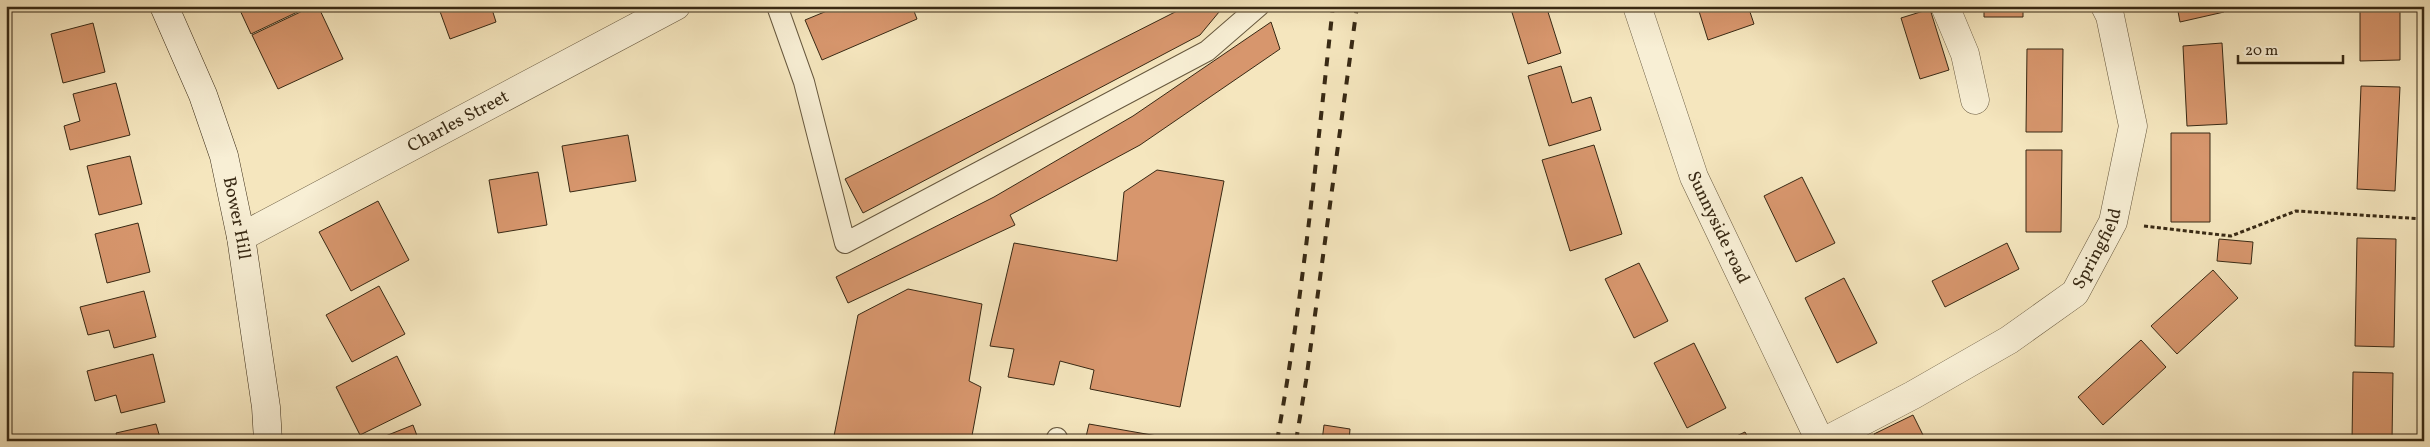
<svg xmlns="http://www.w3.org/2000/svg" width="2430" height="447" font-family="Vollkorn,serif">
<style>
.building{fill:#d7966d;stroke:#382914}
.lines{fill:none;stroke-linecap:round;stroke-linejoin:round}
.lane-casing{stroke:#67583e;stroke-width:22}
.street-casing{stroke:#67583e;stroke-width:29}
.secondary-casing{stroke:#382914;stroke-width:29}
.path{stroke:#382914;stroke-width:3;stroke-dasharray:4 2.5;stroke-linecap:butt}
.lane{stroke:#f8efd5;stroke-width:20}
.street{stroke:#f8efd5;stroke-width:28}
.secondary{stroke:#f8efd5;stroke-width:28}
.rail{stroke:#382914;stroke-width:4;stroke-dasharray:9 9;stroke-linecap:butt}
.labels{text-anchor:middle;dominant-baseline:central;stroke-width:4;stroke-linejoin:round;paint-order:stroke}
.street-label{font-size:18px;fill:#382914;stroke:#f8efd5}
</style>
<rect width="100%" height="100%" fill="#f5e6be"/>
<filter id="stains"><feTurbulence type="fractalNoise" baseFrequency=".004" numOctaves="4"/><feColorMatrix values="0 0 0 0 .2 0 0 0 0 .09 0 0 0 0 .02 0 0 0 .5 -.17"/></filter>
<radialGradient id="worn" r=".72"><stop offset=".6" stop-color="#630" stop-opacity="0"/><stop offset="1" stop-color="#630" stop-opacity=".3"/></radialGradient>
<path class="building" d="M 238,6 L 310,6 L 251,34 Z
M 313,6 L 318,6 L 343,59 L 278,89 L 252,35 Z
M 438,6 L 491,6 L 496,22 L 450,39 Z
M 839,6 L 912,6 L 917,19 L 822,60 L 805,20 Z
M 1182,6 L 1224,6 L 1200,35 L 863,213 L 845,179 L 1179,10 Z
M 1510,6 L 1557,6 L 1558,9 L 1548,12 L 1561,53 L 1528,64 Z
M 1702,6 L 1748,6 L 1754,24 L 1708,40 L 1698,8 Z
M 1984,6 L 2023,6 L 2023,17 L 1984,17 Z
M 2177,6 L 2223,6 L 2224,12 L 2180,22 Z
M 2360,6 L 2400,6 L 2400,60 L 2360,61 Z
M 1930,9 L 1949,70 L 1920,79 L 1901,18 Z
M 1271,22 L 1280,49 L 1140,145 L 1010,215 L 1015,225 L 848,303 L 836,277 L 994,197 L 1133,116 Z
M 93,23 L 105,72 L 63,83 L 51,34 Z
M 2222,43 L 2227,124 L 2187,126 L 2183,46 Z
M 2027,49 L 2063,49 L 2062,132 L 2026,132 Z
M 1561,66 L 1572,103 L 1591,97 L 1601,130 L 1549,146 L 1528,76 Z
M 116,83 L 130,135 L 70,150 L 64,126 L 80,121 L 73,94 Z
M 2361,86 L 2400,87 L 2395,191 L 2357,189 Z
M 2171,133 L 2210,133 L 2210,222 L 2171,222 Z
M 628,135 L 636,181 L 570,192 L 562,146 Z
M 1594,145 L 1622,234 L 1570,251 L 1542,160 Z
M 2026,150 L 2062,150 L 2061,232 L 2026,232 Z
M 130,156 L 142,204 L 99,215 L 87,166 Z
M 1157,170 L 1224,181 L 1180,407 L 1090,389 L 1094,370 L 1060,361 L 1054,385 L 1008,377 L 1014,349 L 990,346 L 1014,243 L 1117,261 L 1124,192 Z
M 538,172 L 547,225 L 498,233 L 489,180 Z
M 1802,177 L 1835,243 L 1796,262 L 1764,196 Z
M 378,201 L 409,260 L 351,291 L 319,232 Z
M 138,223 L 150,272 L 107,283 L 95,234 Z
M 2357,238 L 2396,239 L 2394,347 L 2355,346 Z
M 2219,239 L 2253,242 L 2251,264 L 2217,261 Z
M 2007,243 L 2019,269 L 1945,307 L 1932,281 Z
M 1639,263 L 1668,321 L 1634,338 L 1605,279 Z
M 2213,270 L 2238,298 L 2177,354 L 2151,326 Z
M 1844,278 L 1877,343 L 1837,363 L 1805,298 Z
M 379,286 L 405,334 L 352,362 L 326,315 Z
M 908,289 L 982,304 L 969,381 L 981,387 L 971,441 L 833,441 L 858,315 Z
M 144,291 L 156,337 L 114,348 L 109,330 L 88,335 L 80,307 Z
M 2141,340 L 2166,367 L 2103,425 L 2078,397 Z
M 1694,343 L 1726,408 L 1687,428 L 1654,363 Z
M 153,354 L 165,402 L 121,413 L 116,395 L 95,401 L 87,371 Z
M 397,356 L 421,405 L 360,435 L 336,387 Z
M 2353,372 L 2393,373 L 2392,441 L 2352,441 Z
M 1913,415 L 1926,441 L 1878,441 L 1874,434 Z
M 156,424 L 161,441 L 118,441 L 116,433 Z
M 1089,424 L 1186,441 L 1085,441 Z
M 413,425 L 419,441 L 373,441 Z
M 1324,425 L 1350,429 L 1349,441 L 1322,441 Z
M 1745,432 L 1750,441 L 1726,441 Z"/>
<g class="lines">
<defs>
<path id="lane" d="M 777,6 L 804,82 L 845,243 L 1207,51 L 1259,6
M 1057,441 L 1057,438"/>
<g id="street">
<path id="s1" d="M 1637,6 L 1694,177 L 1820,441"/>
<path d="M 1945,6 L 1965,54 L 1975,100"/>
<path id="s2" d="M 241,237 L 676,6"/>
<path id="s3" d="M 1825,441 L 1913,395 L 2009,340 L 2075,293 L 2113,222 L 2133,126 L 2110,16 L 2105,6"/>
</g>
<g id="secondary">
<path id="s4" d="M 164,6 L 203,95 L 224,156 L 241,237 L 266,407 L 268,441"/>
</g>
</defs>
<use href="#lane" class="lane-casing"/>
<use href="#street" class="street-casing"/>
<use href="#secondary" class="secondary-casing"/>
<path class="path" d="M 2144,226 L 2231,236 L 2296,211 L 2424,219"/>
<use href="#lane" class="lane"/>
<use href="#street" class="street"/>
<use href="#secondary" class="secondary"/>
<path class="rail" d="M 1277,441 C 1303,297 1317,151 1333,6
M 1296,441 L 1306,381 L 1357,6"/>
</g>
<g class="labels">
<g class="street-label">
<text stroke="none"><textPath href="#s2" startOffset="246">Charles Street</textPath></text>
<text stroke="none"><textPath href="#s4" startOffset="225">Bower Hill</textPath></text>
<text stroke="none"><textPath href="#s1" startOffset="236">Sunnyside road</textPath></text>
<text stroke="none"><textPath href="#s3" startOffset="341">Springfield</textPath></text>
</g>
</g>
<rect width="2430" height="447" fill="none" stroke="#f5e6be" stroke-width="25"/>
<rect x="8" y="8" width="2415" height="432" fill="none" stroke="#382914" stroke-width="2.5"/>
<rect x="12" y="12" width="2405" height="422" fill="none" stroke="#382914"/>
<path d="M2238 55v8h105v-8" fill="none" stroke="#382914" stroke-width="2.5"/>
<text x="2245" y="55" font-size="15" fill="#382914" stroke="#f8efd5" stroke-width="4" paint-order="stroke">20 m</text>
<rect width="100%" height="100%" filter="url(#stains)"/>
<rect width="100%" height="100%" fill="url(#worn)"/>
</svg>
